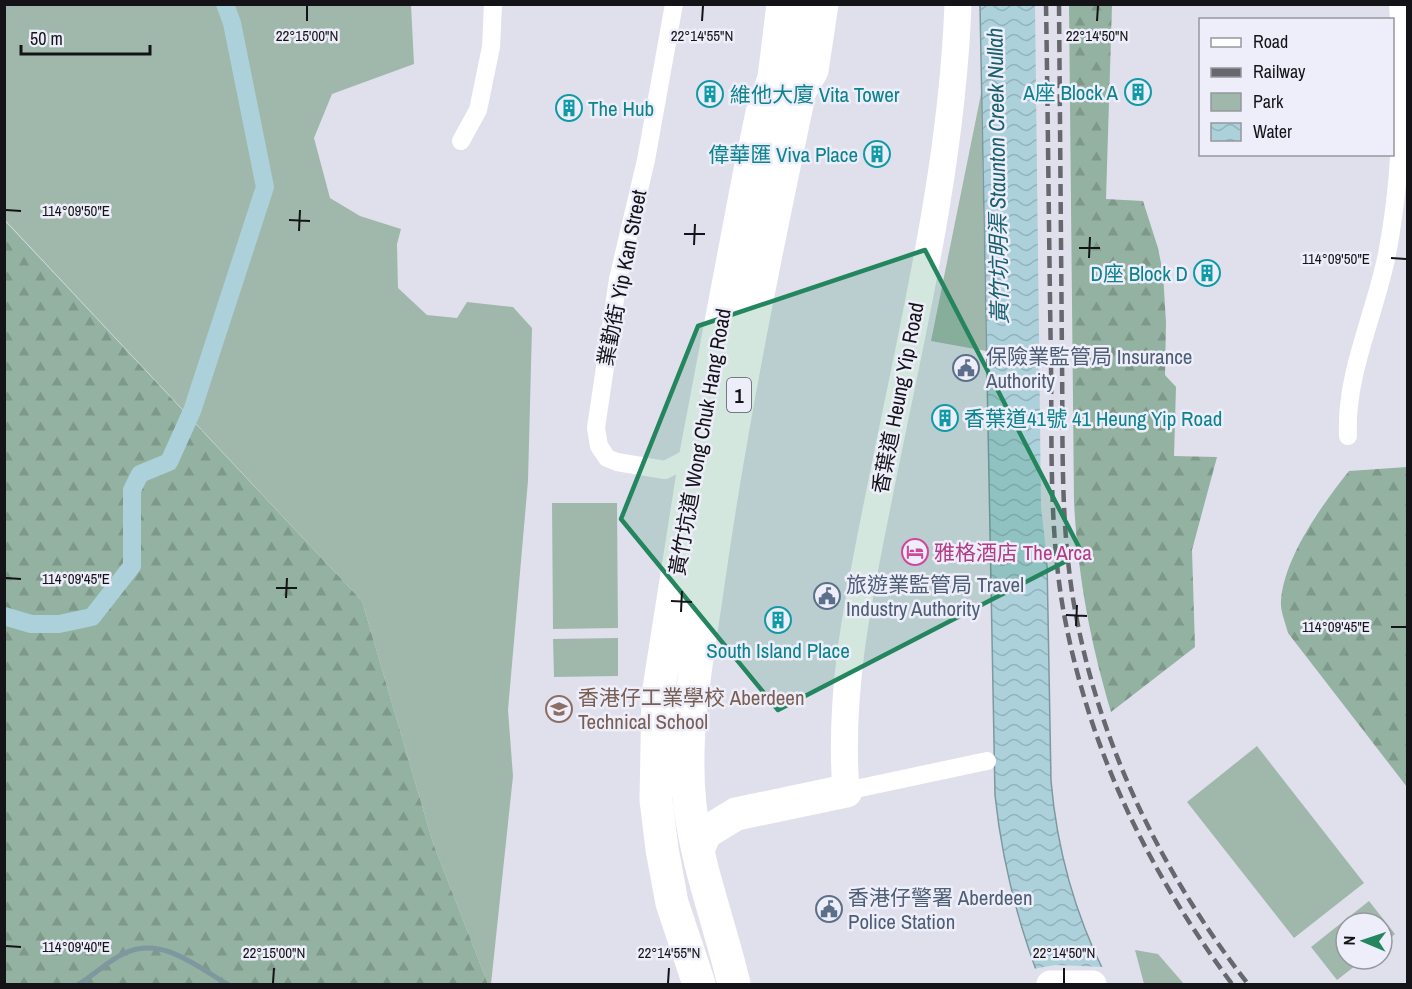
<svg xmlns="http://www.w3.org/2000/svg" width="1412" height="989" font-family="'Archivo Narrow','Noto Sans TC',sans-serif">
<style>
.green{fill:#a0b8ab}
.forest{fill:url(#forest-firs)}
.water{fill:url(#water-waves);stroke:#7e98a0;stroke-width:1.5}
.pier{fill:#e0e0ec}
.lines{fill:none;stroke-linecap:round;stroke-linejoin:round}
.stream{stroke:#7e98a0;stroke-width:5}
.canal{stroke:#acd1db;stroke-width:18}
.street{stroke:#fff;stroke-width:18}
.secondary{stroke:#fff;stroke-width:27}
.highway{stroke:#fff;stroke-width:33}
.rail{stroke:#67676e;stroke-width:4.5;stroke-dasharray:12 6;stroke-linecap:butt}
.marked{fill:#24865f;fill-opacity:0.2;stroke:#24865f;stroke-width:4.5;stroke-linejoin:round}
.ticks{fill:none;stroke:#141418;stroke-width:2}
.labels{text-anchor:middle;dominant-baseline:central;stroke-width:5;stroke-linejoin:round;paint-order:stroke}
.shield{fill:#edeef9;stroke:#55555c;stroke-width:1.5}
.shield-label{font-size:20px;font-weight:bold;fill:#141418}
.culture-label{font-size:21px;fill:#0d838f;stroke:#edeef9;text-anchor:end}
.street-label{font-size:21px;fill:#141418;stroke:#edeef9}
.service-label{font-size:21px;fill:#4e5e75;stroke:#edeef9;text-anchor:start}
.hotel-label{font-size:21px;fill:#b23c85;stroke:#edeef9;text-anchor:start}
.education-label{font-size:21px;fill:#785e54;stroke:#edeef9;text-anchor:start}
.water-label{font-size:22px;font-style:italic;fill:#19606f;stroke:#edeef9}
.ticks-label{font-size:15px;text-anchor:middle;fill:#141418;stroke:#edeef9;stroke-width:5;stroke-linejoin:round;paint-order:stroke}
</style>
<defs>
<pattern id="forest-firs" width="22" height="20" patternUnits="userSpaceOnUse" patternTransform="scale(1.5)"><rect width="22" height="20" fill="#93b2a1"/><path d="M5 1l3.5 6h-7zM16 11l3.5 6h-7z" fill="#7e988a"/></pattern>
<pattern id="water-waves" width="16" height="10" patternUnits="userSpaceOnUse" patternTransform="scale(1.5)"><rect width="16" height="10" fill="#acd1db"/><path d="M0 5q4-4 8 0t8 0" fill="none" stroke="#93b3bb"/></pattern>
</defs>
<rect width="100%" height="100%" fill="#e0e0ec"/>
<path class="green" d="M 5,5 L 411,5 L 414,64 L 332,94 L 314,138 L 330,198 L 360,216 L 401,229 L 397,244 L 398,288 L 427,315 L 457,318 L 467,302 L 513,307 L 532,328 L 528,481 L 508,710 L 513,776 L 491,984 L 488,984 L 433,843 L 362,601 L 5,220 Z
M 981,94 L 986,351 L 931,341 Z
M 552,503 L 617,503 L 618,628 L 553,629 Z
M 618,638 L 618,676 L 554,677 L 553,639 Z
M 1257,746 L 1364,883 L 1294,938 L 1187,802 Z
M 1369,901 L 1395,934 L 1382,945 L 1382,923 L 1346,923 L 1346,959 L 1364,959 L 1337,980 L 1311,947 Z
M 1135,950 L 1158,954 L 1184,984 L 1144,984 Z"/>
<path class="forest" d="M 1069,5 L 1112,5 L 1106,199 L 1143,201 L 1158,248 L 1163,273 L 1166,323 L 1165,375 L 1176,387 L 1174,456 L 1217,457 L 1192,550 L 1195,647 L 1111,712 C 1090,640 1078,578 1074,502 Z
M 4,220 L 362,601 L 433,843 L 488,984 L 5,984 Z
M 1407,467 L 1408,467 L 1407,787 L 1288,633 C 1286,624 1280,611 1281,601 C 1284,557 1322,505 1349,471 Z"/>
<path class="water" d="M 980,5 L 1037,5 L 1051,781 C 1057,850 1074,912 1105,974 L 1041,983 C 1017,921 1002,862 995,795 Z"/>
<path class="pier" d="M 1035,4 L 1040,4 L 1051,594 L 1041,507 Z
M 1055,965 L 1105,967 L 1115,984 L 1038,984 L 1033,969 Z"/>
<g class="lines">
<path class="stream" d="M 79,984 C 94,975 109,960 125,953 C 162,936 196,966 227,984"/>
<path class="canal" d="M 4,616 L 31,624 L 59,624 L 92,617 L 132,566 L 132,490 L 140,474 L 169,462 L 192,411 L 265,187 L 232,23 L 225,4"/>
<path class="street" d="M 674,4 L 646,160 L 618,279 L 596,428 L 599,446 L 607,458 L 617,462 L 665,470 L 696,454
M 461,141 L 478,110 L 491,47 L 493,4
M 1348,436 C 1345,374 1375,315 1387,254 C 1403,171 1404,89 1398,4
M 846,791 L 987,761"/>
<path class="secondary" d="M 798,100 L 815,71 L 825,4
M 846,791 C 838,688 860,591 880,491 C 912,330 952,169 958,4
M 1050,984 L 1093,984"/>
<path class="highway" d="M 698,850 L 705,833 L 736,814 L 846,791
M 699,984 L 672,903 L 662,849 L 656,800 L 658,695 L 696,454 L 749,175 L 762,113 L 774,78 L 783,4
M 734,984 C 720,924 697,867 690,805 C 682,732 698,656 708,584 C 731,422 764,260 798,100 L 798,69 L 808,4"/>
<path class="rail" d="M 1046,4 C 1048,124 1049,244 1051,364 C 1052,447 1049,532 1064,614 C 1090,753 1149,872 1232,984
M 1059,4 C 1060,123 1061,241 1062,359 C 1063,443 1060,528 1075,610 C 1100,747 1163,875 1248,984"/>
</g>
<path class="marked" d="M 925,250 L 1082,553 L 778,710 L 621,519 L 698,326 Z"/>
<path class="ticks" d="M 307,21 L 307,6M 702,21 L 703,6M 1097,21 L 1098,6M 6,210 L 21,211M 289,220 L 310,221M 299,231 L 300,210M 684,234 L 705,234M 694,245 L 695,224M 1079,248 L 1100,248M 1089,258 L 1090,237M 1391,258 L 1406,259M 6,578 L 21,579M 276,588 L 297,588M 286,598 L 287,578M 671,601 L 692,602M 681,612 L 682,591M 1066,615 L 1087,616M 1076,626 L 1077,605M 1391,627 L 1406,627M 6,946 L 21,947M 273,983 L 274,968M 668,983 L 669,968M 1064,983 L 1064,968"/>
<defs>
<symbol id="building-ring" viewBox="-11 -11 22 22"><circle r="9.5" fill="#edeef9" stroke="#0f9aa8" stroke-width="1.5"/><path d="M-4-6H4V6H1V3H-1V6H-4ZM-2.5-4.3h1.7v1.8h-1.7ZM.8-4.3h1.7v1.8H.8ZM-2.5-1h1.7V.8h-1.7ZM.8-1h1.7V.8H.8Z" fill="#0f9aa8"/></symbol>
<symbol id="civic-ring" viewBox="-11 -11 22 22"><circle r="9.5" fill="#edeef9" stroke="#5c6f8a" stroke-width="1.5"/><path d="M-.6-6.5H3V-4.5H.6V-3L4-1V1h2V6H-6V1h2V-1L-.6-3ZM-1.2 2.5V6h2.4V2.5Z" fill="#5c6f8a"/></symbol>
<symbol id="hotel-ring" viewBox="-11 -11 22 22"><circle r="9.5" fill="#edeef9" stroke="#d1479c" stroke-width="1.5"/><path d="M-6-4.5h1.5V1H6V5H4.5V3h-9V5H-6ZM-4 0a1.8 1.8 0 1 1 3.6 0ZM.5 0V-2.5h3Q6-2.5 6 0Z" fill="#d1479c"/></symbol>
<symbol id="school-ring" viewBox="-11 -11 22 22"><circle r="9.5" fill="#edeef9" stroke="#8d6e63" stroke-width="1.5"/><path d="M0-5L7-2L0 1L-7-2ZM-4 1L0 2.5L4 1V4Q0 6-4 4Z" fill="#8d6e63"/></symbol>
</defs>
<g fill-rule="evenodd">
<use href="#building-ring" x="1123" y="77" width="30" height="30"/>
<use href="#building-ring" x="695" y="79" width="30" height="30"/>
<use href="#building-ring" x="554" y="93" width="30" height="30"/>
<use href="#building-ring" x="862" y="139" width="30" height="30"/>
<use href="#building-ring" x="1192" y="258" width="30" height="30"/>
<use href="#civic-ring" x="951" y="353" width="30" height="30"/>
<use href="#building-ring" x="930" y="403" width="30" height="30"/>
<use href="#hotel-ring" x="900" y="537" width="30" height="30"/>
<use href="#civic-ring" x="812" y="581" width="30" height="30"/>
<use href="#building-ring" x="763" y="605" width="30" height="30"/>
<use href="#school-ring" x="544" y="694" width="30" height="30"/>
<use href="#civic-ring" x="814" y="894" width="30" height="30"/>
</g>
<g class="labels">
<rect class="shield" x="727" y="378" width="24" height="34" rx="4.5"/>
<g class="shield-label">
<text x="739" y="395">1</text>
</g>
<g class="culture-label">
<text x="1118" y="92">A座 Block A</text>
<text x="730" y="94" text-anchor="start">維他大廈 Vita Tower</text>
<text x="588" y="108" text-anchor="start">The Hub</text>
<text x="858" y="154">偉華匯 Viva Place</text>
<text x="1188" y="273">D座 Block D</text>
<text x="964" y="418" text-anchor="start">香葉道41號 41 Heung Yip Road</text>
<text x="778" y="650" text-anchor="middle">South Island Place</text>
</g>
<g class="street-label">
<text transform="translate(622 278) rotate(-79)">業勤街 Yip Kan Street</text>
<text transform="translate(898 398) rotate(-79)">香葉道 Heung Yip Road</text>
<text transform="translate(700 442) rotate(-80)">黃竹坑道 Wong Chuk Hang Road</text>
</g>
<g class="service-label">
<text x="986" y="356">保險業監管局 Insurance<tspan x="986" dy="24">Authority</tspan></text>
<text x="846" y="584">旅遊業監管局 Travel<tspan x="846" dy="24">Industry Authority</tspan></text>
<text x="848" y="897">香港仔警署 Aberdeen<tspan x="848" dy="24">Police Station</tspan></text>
</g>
<g class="hotel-label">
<text x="934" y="552">雅格酒店 The Arca</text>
</g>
<g class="education-label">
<text x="578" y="697">香港仔工業學校 Aberdeen<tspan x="578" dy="24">Technical School</tspan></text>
</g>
<g class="water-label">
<text transform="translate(997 176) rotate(-91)">黃竹坑明渠 Staunton Creek Nullah</text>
</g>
</g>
<g class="ticks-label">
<text x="307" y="41">22°15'00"N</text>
<text x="702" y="41">22°14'55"N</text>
<text x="1097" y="41">22°14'50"N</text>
<text x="76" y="216">114°09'50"E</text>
<text x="1336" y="264">114°09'50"E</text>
<text x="76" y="584">114°09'45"E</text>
<text x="1336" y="632">114°09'45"E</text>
<text x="76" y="952">114°09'40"E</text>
<text x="274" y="958">22°15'00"N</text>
<text x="669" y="958">22°14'55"N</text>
<text x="1064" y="958">22°14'50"N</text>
</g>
<rect width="1412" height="989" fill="none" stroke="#141418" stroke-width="12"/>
<rect x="1199" y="18" width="195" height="138" fill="#edeef9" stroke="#96979f" stroke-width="1.5"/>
<rect x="1211" y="38" width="30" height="9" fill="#ffffff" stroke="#96979f" stroke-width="1.5"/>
<text x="1253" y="48" font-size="18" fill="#141418">Road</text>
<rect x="1211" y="68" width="30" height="9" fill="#67676e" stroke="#96979f" stroke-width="1.5"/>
<text x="1253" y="78" font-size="18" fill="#141418">Railway</text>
<rect x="1211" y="93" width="30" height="18" fill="#a0b8ab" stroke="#96979f" stroke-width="1.5"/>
<text x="1253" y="108" font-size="18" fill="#141418">Park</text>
<rect x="1211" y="123" width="30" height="18" fill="url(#water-waves)" stroke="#96979f" stroke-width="1.5"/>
<text x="1253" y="138" font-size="18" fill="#141418">Water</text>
<g transform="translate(1364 941) rotate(272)"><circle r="28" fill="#edeef9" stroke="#96979f" stroke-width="1.5"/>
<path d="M0-4.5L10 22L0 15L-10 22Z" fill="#24865f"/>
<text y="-9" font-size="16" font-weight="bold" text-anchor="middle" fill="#141418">N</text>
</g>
<path d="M21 45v9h129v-9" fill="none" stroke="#141418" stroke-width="3"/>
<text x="30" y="45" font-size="18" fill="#141418" stroke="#edeef9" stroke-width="4.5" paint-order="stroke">50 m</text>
</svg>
